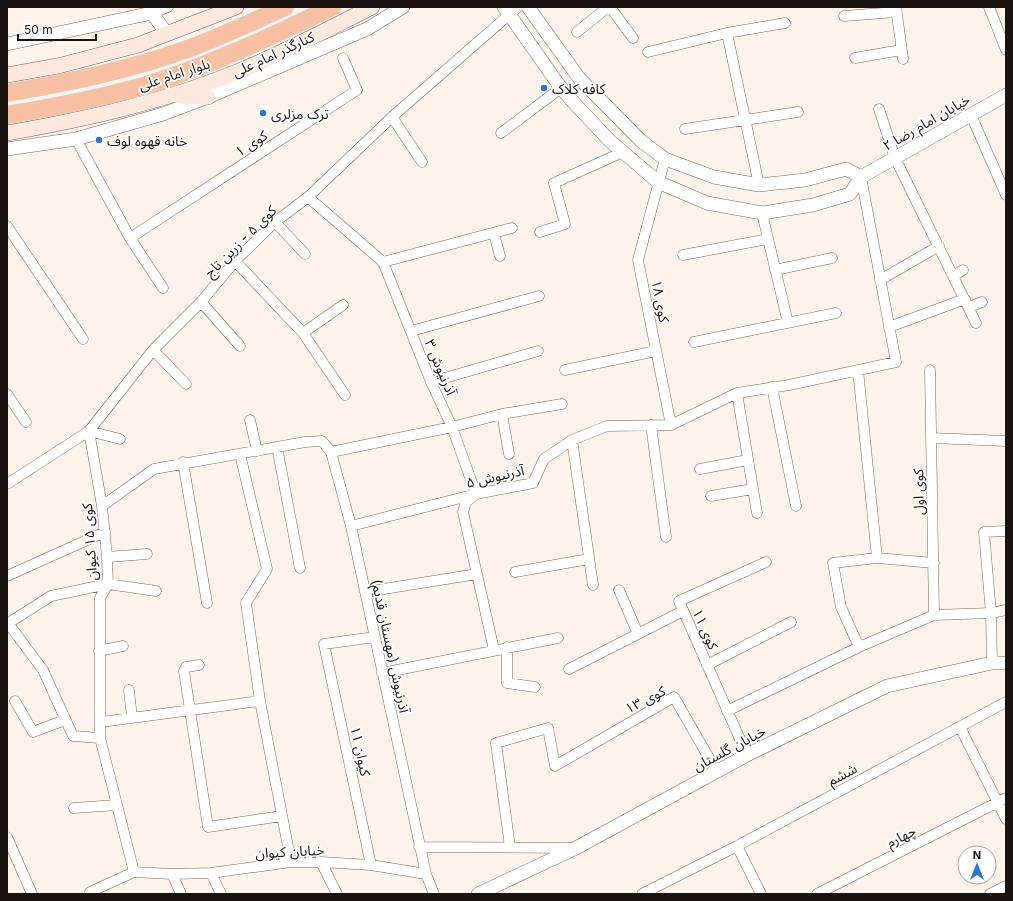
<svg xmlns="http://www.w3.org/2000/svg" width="1013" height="901" font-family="Inter,'Noto Sans Arabic',sans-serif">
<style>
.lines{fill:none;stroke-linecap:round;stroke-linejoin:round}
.minor-casing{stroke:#736760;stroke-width:11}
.tertiary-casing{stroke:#736760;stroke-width:14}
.secondary-casing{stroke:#736760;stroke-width:16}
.trunk-casing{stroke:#d1d0d0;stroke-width:18}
.minor{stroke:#fff;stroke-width:10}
.tertiary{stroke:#fff;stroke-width:13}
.secondary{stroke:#fce8dc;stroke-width:15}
.trunk{stroke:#f7c0a2;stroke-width:17}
.poi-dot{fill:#2d75c6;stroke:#fff;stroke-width:1.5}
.labels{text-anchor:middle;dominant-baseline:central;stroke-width:3.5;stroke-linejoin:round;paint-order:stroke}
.street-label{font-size:14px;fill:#191412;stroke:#fff}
.poi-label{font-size:14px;fill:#191412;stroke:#fff;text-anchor:start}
</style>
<rect width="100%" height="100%" fill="#fdf2ec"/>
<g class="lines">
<defs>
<path id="minor" d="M 150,7 L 152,13 L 168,7
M 610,7 L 633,38
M 896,7 L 903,59
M 989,7 L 1006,50
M 844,16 L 896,12
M 577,32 L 608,7
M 727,33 L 759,185
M 648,52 L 727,33 L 785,23
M 855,58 L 901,50
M 879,109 L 895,158 L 976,323
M 971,115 L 1006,195
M 392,117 L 422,162
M 685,129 L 798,112
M 501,133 L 561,88
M 76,139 L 130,238 L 163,288
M 665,159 L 638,260 L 671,425
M 308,197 L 383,262 L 431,382 L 452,427 L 476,494 L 466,502 L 463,512 L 494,650
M 762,213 L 788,323
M 275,222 L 305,254
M 7,226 L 83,339
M 540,232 L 565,224 L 554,183 L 623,152
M 494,234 L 500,256
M 130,238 L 357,90 L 343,58
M 683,255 L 768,239
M 235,261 L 303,333 L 345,395
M 383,262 L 512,228
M 775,270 L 832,258
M 953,276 L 963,270
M 880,280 L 939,246
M 201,302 L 240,346
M 969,307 L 982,302
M 889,327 L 965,299
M 411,331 L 539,296
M 303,333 L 343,305
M 694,342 L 836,313
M 153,350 L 186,384
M 565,370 L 656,351
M 858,370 L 877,558 L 934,563
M 930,370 L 934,615
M 431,382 L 538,351
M 772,387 L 796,506
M 737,393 L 757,513
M 7,394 L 26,422
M 502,414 L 509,454
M 250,420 L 257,451
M 651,425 L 666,537
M 931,438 L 1006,441
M 120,439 L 89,431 L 102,506 L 107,557 L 108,584 L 100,598 L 100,738 L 134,872
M 572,440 L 593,585
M 277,447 L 300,568
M 331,452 L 452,427 L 502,414 L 562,404
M 240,454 L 267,569 L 246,603 L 260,701 L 291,862
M 183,462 L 207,603
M 700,469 L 748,460
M 7,484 L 89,431 L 153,350 L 201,302 L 235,261 L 275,222 L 308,197 L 392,117 L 518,7
M 711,496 L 753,489
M 102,506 L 154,469 L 305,442 L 322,441 L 331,452 L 351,526 L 426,874
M 351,526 L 476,494 L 533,483 L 544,459 L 572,440 L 607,426 L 671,425 L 737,393 L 789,385 L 896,362 L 861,177
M 1006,531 L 984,532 L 991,613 L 1006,610
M 107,557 L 147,554
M 515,572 L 589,559
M 7,576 L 105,532
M 619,590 L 638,634
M 365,592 L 477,574
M 8,623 L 43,670 L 73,736 L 100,738
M 7,624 L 51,596 L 108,584 L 156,591
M 507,647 L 507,683 L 535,687
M 859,647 L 841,607 L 833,563 L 877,558
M 99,651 L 123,646
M 199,665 L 186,667 L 184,671 L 208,827 L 282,816
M 707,665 L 791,622
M 569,669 L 683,611
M 382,673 L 558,638
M 129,690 L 132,718
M 15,701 L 33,732 L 65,720
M 727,711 L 859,647 L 934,615 L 991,613 L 992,663
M 101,722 L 260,701
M 960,727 L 1006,819
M 747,755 L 679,601 L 766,562
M 74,808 L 117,805
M 7,837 L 32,894
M 737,846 L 761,894
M 419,847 L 574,848
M 510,847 L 496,743 L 548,728 L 555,766 L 674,697 L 717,772
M 321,862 L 337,894
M 371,865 L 324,644 L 375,637
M 211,873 L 221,894
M 172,874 L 181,894
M 91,894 L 90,892 L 134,872 L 172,874 L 211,873 L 291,862 L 321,862 L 371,865 L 426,874 L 434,894
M 642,894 L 737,846 L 1006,702
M 817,894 L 1006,798
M 990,894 L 1006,886"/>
<path id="tertiary" d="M 504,7 L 561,88 L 575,104 L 610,141 L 658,182 L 707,203 L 762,213 L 813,205 L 850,194 L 861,177 L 1006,95
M 528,7 L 579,78 L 641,141 L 665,159 L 714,177 L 759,185 L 805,180 L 846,169 L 861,177
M 7,44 L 152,13 L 167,34
M 7,149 L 76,139 L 163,114 L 208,97 L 367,29 L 403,7
M 478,894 L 576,848 L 747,755 L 887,686 L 992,663 L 1006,663"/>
<path id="secondary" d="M 7,75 L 58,66 L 138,45 L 236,7
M 179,96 L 208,97
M 7,133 C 87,119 168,101 244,69 C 287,51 330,28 372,7"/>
<path id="trunk" d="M 7,93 C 69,82 131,70 190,48 C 223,36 254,21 285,7
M 7,115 C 55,107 103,98 150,84 C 213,64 273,36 332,7"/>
</defs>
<use href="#minor" class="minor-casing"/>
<use href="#tertiary" class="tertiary-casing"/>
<use href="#secondary" class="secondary-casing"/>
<use href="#trunk" class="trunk-casing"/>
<use href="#minor" class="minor"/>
<use href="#tertiary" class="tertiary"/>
<use href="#secondary" class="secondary"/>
<use href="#trunk" class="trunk"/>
</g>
<g class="poi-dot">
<circle cx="544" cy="88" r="4"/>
<circle cx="263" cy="113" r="4"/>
<circle cx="99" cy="140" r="4"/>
</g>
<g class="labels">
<g class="street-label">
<text transform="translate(273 54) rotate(-25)">کنارگذر امام علی</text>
<text transform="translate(174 74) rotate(-18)">بلوار امام علی</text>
<text transform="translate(926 122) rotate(-30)">خیابان امام رضا ۲</text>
<text transform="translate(251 143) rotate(-33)">کوی ۱</text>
<text transform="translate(240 241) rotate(-45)">کوی ۵ - زرین تاج</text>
<text transform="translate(661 301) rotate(79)">کوی ۱۸</text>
<text transform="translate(441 367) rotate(67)">آذرنیوش ۳</text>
<text transform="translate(495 476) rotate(-13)">آذرنیوش ۵</text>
<text transform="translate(918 492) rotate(-91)">کوی اول</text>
<text transform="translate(89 542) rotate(-94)">کوی ۱۵ کیوان</text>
<text transform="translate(706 629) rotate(66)">کوی ۱۱</text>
<text transform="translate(391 646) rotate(78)">آذرنیوش (مهستان قدیم)</text>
<text transform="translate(645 699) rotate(-27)">کوی ۱۳</text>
<text transform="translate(729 748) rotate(-28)">خیابان گلستان</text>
<text transform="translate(361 751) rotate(78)">کیوان ۱۱</text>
<text transform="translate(842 774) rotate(-28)">ششم</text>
<text transform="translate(901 836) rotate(-27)">چهارم</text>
<text transform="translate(290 851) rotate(-3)">خیابان کیوان</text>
</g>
<g class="poi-label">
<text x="552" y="88">کافه کلاک</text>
<text x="271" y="113">ترک مزلری</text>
<text x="107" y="140">خانه قهوه لوف</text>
</g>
</g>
<rect width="1013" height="901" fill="none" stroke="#191412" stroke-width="16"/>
<g transform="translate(977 865)"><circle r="19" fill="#ffffff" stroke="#a3a1a0"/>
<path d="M0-3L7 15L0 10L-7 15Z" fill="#2d75c6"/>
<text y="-6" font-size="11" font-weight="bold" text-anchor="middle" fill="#191412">N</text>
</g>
<path d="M18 34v6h78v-6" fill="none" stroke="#191412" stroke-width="2"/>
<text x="24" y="34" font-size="12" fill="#191412" stroke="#ffffff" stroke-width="3" paint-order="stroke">50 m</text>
</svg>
